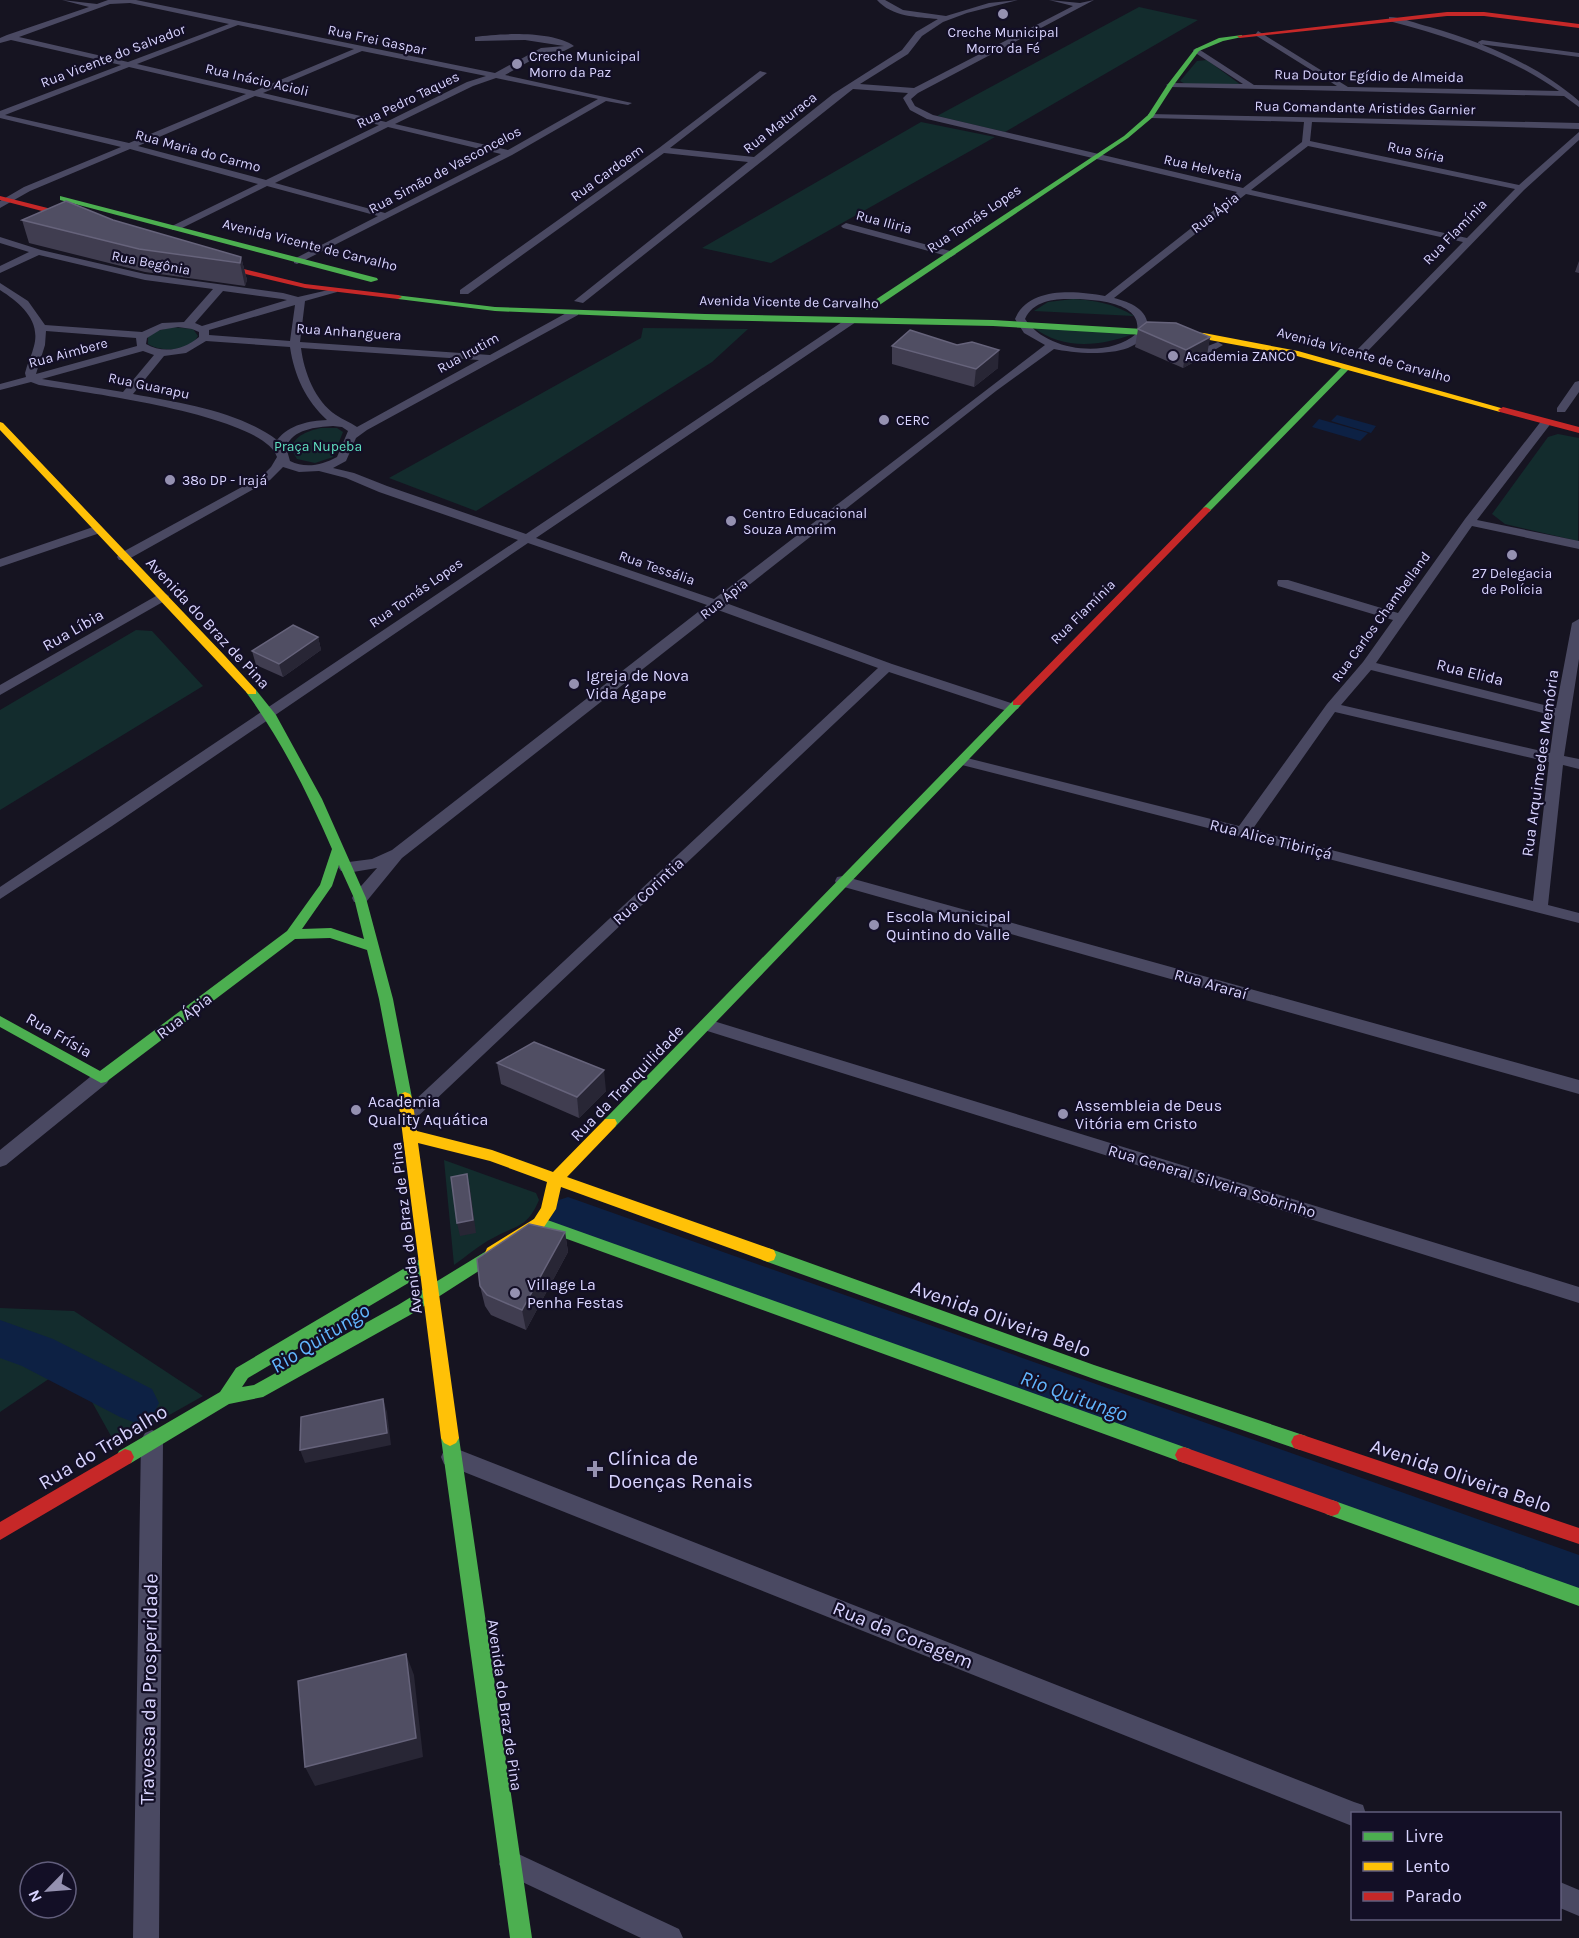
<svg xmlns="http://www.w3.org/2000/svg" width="1579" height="1938" font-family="Karla,sans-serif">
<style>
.green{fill:#132c2d}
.water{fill:#0d2144}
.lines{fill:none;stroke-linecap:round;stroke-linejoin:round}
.river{fill:#0d2144;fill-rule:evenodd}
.street{fill:#4a4962;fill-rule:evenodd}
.fast{fill:#4caf50;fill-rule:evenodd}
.slow{fill:#ffc107;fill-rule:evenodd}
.jam{fill:#c62828;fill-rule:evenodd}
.wall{fill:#403d50}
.shaded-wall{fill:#282635}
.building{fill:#504e63;stroke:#66637b;stroke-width:1.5}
.poi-dot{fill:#9591b1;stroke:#130f26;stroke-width:2}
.labels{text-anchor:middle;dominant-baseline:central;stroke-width:4.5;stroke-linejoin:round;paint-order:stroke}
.far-poi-label{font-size:14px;fill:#d9d4ff;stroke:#130f26;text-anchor:start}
.far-street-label{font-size:14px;fill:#d9d4ff;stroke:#130f26}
.far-park-label{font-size:14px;fill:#5fe0c0;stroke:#130f26}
.street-label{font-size:16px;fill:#d9d4ff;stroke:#130f26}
.poi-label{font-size:16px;fill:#d9d4ff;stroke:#130f26;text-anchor:start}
.near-street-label{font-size:20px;fill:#d9d4ff;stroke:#130f26}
.near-poi-label{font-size:20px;fill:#d9d4ff;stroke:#130f26;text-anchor:start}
.near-water-label{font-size:21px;font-style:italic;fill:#62b6ff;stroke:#130f26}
</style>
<rect width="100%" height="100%" fill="#161421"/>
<path class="green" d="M 1139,7 L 1198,20 L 1005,132 L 937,116 Z
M 1207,60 L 1241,85 L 1187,85 L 1180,81 L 1197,61 Z
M 921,122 L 995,137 L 771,263 L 702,248 Z
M 1073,299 C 1096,300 1114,304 1134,316 L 1034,311 L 1048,302 Z
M 172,327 L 193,329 L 198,336 C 190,351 162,353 148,344 L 148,337 L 157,331 Z
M 1033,327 L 1133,334 C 1099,347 1062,350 1033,327 Z
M 643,328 L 748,329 L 712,362 L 476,511 L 389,478 L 641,338 Z
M 321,428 L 337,428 L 343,432 L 333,457 L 315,463 L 297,459 L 291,449 C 295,435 308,431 321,428 Z
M 1558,434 L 1579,438 L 1578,541 L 1505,524 L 1492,514 L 1548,437 Z
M 136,630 L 152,631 L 203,686 L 0,810 L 0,710 Z
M 444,1160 L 536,1193 L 539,1200 C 527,1229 515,1225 493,1238 C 479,1245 467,1256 454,1265 Z
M 0,1308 L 74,1311 L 203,1396 L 116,1445 L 82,1384 L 59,1372 L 0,1412 Z"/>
<path class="water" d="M 1337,415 L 1376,426 L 1371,433 L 1331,421 Z
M 1319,419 L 1368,433 L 1360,441 L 1312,427 Z"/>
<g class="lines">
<path class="river" d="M 568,1197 L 1579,1555 L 1579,1601 L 553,1226 L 547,1214 L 553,1202 Z
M 0,1320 L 53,1339 L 152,1389 L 159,1403 L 152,1417 L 136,1423 L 120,1417 L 22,1366 L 0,1358 Z"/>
<path class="street" d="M 62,0 L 97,4 L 108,0 L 136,0 L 495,73 L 541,48 L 564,46 L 525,40 L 478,41 L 475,41 L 475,37 C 501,33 553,31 574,46 L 564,51 L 546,52 L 505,75 L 632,103 L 628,105 L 606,101 L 512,155 L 297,264 L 294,263 L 294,259 L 378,216 L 267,186 L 178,230 L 172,230 L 172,226 L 258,184 L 130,149 L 30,191 L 0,208 L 0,201 L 24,187 L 121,147 L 0,118 L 0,111 L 121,65 L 11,40 L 0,43 L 0,38 L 7,35 L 89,7 ZM 130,3 L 229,24 L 128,62 L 19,37 L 110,4 ZM 238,25 L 354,49 L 254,91 L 137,64 ZM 362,51 L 486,76 L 467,82 L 386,122 L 263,93 ZM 129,67 L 246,94 L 129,143 L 5,115 ZM 496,78 L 598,99 L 508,150 L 395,124 L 473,86 ZM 255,96 L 379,125 L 266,180 L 138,146 ZM 388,127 L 501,154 L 385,213 L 275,183 Z
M 877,0 L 885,0 L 903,10 L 946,16 L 989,3 L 1018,0 L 967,13 L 943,22 L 922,36 L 908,54 L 860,84 L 914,88 L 1073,6 L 1049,0 L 1080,3 L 1094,0 L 918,93 L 911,99 L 915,106 L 933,115 L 1243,188 L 1302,142 L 1304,122 L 1151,118 L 1148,118 L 1148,114 L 1579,123 L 1579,129 L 1312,122 L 1310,141 L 1519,185 L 1579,132 L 1579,140 L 1524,190 L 1362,357 L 1358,358 L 1353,355 L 1354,353 L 1463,242 L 1246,194 L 1114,298 C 1130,302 1148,309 1148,328 C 1140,360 1078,354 1054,349 L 996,391 L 726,603 L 892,664 L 1017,705 L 1019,708 L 1012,712 L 1007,711 L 889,672 L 414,1120 L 408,1122 L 402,1120 L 399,1115 L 878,668 L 718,610 L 402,858 L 366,902 L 354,902 L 352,898 L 354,894 L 377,868 L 353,872 L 341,871 L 338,867 L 341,863 L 372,859 L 392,850 L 707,605 L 528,543 L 112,826 L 0,899 L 0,887 L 518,540 L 379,492 L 346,478 L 319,471 L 299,472 L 283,467 L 270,480 L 127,560 L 119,560 L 117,557 L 119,554 L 262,476 L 271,467 L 277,457 C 264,415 82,392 39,385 L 31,382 L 0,390 L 0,384 L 26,377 L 25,373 C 27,364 32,355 34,346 C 41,320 20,303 0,290 L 0,283 L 28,301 L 45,325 L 142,332 L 162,323 L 184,322 L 213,289 L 145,280 L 39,255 L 0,273 L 0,266 L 29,252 L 0,243 L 0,237 L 41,250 L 145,274 L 283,293 L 298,297 L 337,288 L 337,292 L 305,301 L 300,342 L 490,355 L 570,311 L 578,311 L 578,315 L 367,430 L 356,438 L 346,461 L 333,468 L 354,473 L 387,486 L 526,534 L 848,318 L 856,318 L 856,322 L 536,538 L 714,599 L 1045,345 L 1024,333 L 1015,319 C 1029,286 1076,291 1105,296 L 1237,192 L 927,119 L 910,110 L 903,98 L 908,93 L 853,89 L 583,303 L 574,301 L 748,162 L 664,153 L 468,294 L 460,294 L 460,290 L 659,148 L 760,71 L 767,73 L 670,148 L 754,157 L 833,94 L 902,50 L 916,32 L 938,19 C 917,17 892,17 877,0 ZM 1308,146 L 1515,189 L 1467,238 L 1251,190 ZM 223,291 L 282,299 L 287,300 L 202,326 L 195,323 ZM 1070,299 C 1090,299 1147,301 1136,334 C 1107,359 1046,351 1025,319 C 1033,301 1053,299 1070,299 ZM 295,305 L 290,341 L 209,335 L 209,330 ZM 178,327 L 192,329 L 199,332 L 199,337 C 184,350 163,354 146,344 L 147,338 L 160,330 ZM 46,331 L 136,338 L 137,346 L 36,374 L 45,345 ZM 206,341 L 290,347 C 294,375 306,401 327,420 C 309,421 290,424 277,440 C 238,411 181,403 133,394 L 164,356 L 186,353 ZM 301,348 L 479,360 L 357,427 C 350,422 343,420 336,415 C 315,401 304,372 301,348 ZM 143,351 L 154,355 L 123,392 L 42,379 ZM 333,426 L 342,427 L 348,431 L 337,457 C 322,465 306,469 290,461 L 286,447 C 293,429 316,427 333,426 Z
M 1389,17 C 1402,17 1417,24 1430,27 C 1484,43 1536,64 1579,101 L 1579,107 L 1564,96 L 1170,87 L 1166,85 L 1170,83 L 1243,84 L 1194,52 L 1193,50 L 1197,48 L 1254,85 L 1337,86 L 1255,35 L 1258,31 L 1348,87 L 1559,91 C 1508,55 1449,37 1389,21 Z
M 1482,40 L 1579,53 L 1579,57 L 1479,44 L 1478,42 Z
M 846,223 L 954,252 L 956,254 L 951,257 L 843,228 L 841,226 Z
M 1188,340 L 1208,346 L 1218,342 L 1223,345 L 1209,353 L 1184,345 L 1184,341 Z
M 1579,381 L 1579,392 L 1565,412 L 1557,412 L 1557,408 L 1575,382 Z
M 1546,419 L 1552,422 L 1477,520 L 1579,541 L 1579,549 L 1472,526 L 1376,663 L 1556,708 L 1572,623 L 1579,619 L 1579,659 L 1564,756 L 1579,759 L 1579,769 L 1563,765 L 1548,905 L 1579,913 L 1579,923 L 958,764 L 956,761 L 963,757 L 1239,826 L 1327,704 L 1363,662 L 1393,620 L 1278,586 L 1277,583 L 1278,580 L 1288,580 L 1398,613 L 1465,519 L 1542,420 ZM 1371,670 L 1555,716 L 1550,753 L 1341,705 ZM 1335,712 L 1549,762 L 1533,901 L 1252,830 Z
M 96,526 L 102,530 L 100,533 L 0,567 L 0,559 Z
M 163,592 L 169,596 L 168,599 L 0,695 L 0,685 Z
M 843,876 L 1579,1080 L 1579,1094 L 837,885 L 835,881 L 837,877 Z
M 707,1019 L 1579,1287 L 1579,1303 L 701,1029 L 698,1025 L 701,1021 Z
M 101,1071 L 107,1073 L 110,1078 L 107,1083 L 6,1165 L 0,1167 L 0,1150 L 95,1073 Z
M 152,1430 L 159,1433 L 163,1440 L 159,1938 L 133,1938 L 141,1440 L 145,1433 Z
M 452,1447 L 1354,1802 L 1363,1805 L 1366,1814 L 1352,1814 L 1352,1826 L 444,1464 L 441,1457 L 444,1450 Z
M 512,1851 L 679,1929 L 683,1938 L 641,1938 L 503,1873 L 499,1864 L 503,1855 Z
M 1560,1882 L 1579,1890 L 1579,1916 L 1560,1908 Z"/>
<path class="fast" d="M 1242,35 L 1242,37 L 1223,41 L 1199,51 L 1173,86 L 1153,117 L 1128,138 L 872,310 L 866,310 L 866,306 L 1124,136 L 1148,115 L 1168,84 L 1195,49 L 1219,38 Z
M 60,196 L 377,278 L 378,280 L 371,282 L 60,200 Z
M 395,295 L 495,307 L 705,314 L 993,320 L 1143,329 L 1147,332 L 1143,335 L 993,326 L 705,320 L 495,311 L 398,299 L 394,297 Z
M 1344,365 L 1351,367 L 1209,512 L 1203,512 L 1203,508 Z
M 252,689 L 256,690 L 276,715 L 322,799 L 366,898 L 393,999 L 412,1098 L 410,1102 L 400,1102 L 398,1098 L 379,999 L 367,950 L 330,938 L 295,939 L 106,1082 L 101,1083 L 0,1027 L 0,1016 L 100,1071 L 287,931 L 320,885 L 332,849 C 308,794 282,741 246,692 ZM 339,865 L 354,898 L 364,939 L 331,928 L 302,929 L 332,886 Z
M 1017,700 L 1021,701 L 1021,705 L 615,1127 L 605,1127 L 603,1123 L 605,1119 L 1013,701 Z
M 539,1217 L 1184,1447 L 1190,1449 L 1193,1455 L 1190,1461 L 1184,1463 L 534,1227 L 531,1223 L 534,1219 Z
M 493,1247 L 499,1248 L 501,1253 L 499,1258 L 410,1315 L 263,1397 L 229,1404 L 131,1463 L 125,1465 L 119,1463 L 116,1457 L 119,1451 L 220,1392 L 236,1368 L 420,1259 L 426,1257 L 432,1259 L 434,1264 L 432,1269 L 248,1378 L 242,1387 L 254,1385 L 398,1305 Z
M 768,1248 L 1094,1365 L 1300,1434 L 1306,1436 L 1309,1442 L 1306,1448 L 1300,1450 L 1094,1379 L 762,1260 L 760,1255 L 762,1250 Z
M 450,1430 L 456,1433 L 459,1438 L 532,1938 L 510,1938 L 441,1438 L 444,1433 Z
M 1332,1500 L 1579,1588 L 1579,1606 L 1326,1514 L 1323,1508 L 1326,1502 Z"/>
<path class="slow" d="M 1143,329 L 1204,333 L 1298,351 L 1508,410 L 1500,412 L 1297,356 L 1204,339 L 1140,334 L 1139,332 Z
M 0,422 L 3,423 L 225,656 L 256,690 L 256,694 L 248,694 L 0,430 Z
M 405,1092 L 410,1094 L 412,1098 L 417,1131 L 492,1150 L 553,1172 L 605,1119 L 615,1119 L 617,1123 L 615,1127 L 567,1177 L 774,1250 L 776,1255 L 774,1260 L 768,1262 L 561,1187 L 556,1209 L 544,1227 L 493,1259 L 487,1258 L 485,1253 L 487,1248 L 534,1219 L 541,1208 L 547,1182 L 490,1161 L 418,1143 L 459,1438 L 456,1443 L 450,1446 L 444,1443 L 441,1438 L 398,1098 L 400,1094 Z"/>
<path class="jam" d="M 1447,12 L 1484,12 L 1579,24 L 1579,28 L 1484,16 L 1447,16 L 1240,38 L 1237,36 Z
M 0,196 L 87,218 L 88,220 L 84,222 L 0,200 Z
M 211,261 L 305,284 L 398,295 L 402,297 L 398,299 L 305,288 L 208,265 L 207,263 Z
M 1503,407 L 1579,427 L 1579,433 L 1500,412 L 1498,410 Z
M 1206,507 L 1211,510 L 1209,512 L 1021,705 L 1013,705 L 1013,701 L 1203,508 Z
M 1300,1434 L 1579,1528 L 1579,1544 L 1294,1448 L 1291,1442 L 1294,1436 Z
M 1184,1447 L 1338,1502 L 1341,1508 L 1338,1514 L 1332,1516 L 1178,1461 L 1175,1455 L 1178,1449 Z
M 125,1449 L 131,1451 L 134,1457 L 131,1463 L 0,1540 L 0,1522 Z"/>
</g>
<path class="wall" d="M 22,220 L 113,220 L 241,257 L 247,280 L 245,286 L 145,272 L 29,243 Z
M 1579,261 L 1579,273 L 1575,272 Z
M 1138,329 L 1210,337 L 1207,355 L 1183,368 L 1135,347 Z
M 957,345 L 998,368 L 974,387 L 892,364 L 892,346 Z
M 318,637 L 321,650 L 283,677 L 256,665 L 252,651 Z
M 497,1063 L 606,1091 L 579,1118 L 501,1084 Z
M 565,1232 L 568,1252 L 526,1330 L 491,1315 L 485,1306 L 480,1286 Z"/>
<path class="shaded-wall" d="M 241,257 L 247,280 L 245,286 L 240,263 Z
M 1210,337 L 1207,355 L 1183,368 L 1186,350 Z
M 999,350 L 998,368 L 974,387 L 976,369 Z
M 318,637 L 321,650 L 283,677 L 279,664 Z
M 604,1070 L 606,1091 L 579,1118 L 577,1097 Z
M 467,1174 L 470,1188 L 476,1233 L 460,1236 L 457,1223 Z
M 565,1232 L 568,1252 L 526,1330 L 522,1310 Z
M 383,1399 L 387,1412 L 391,1445 L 305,1463 L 300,1450 Z
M 406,1654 L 414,1675 L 423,1757 L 315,1786 L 305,1767 Z"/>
<path class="building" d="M 66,201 L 113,220 L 241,257 L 240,263 L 139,249 L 22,220 Z
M 1147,322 L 1176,323 L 1210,337 L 1186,350 L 1138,329 Z
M 910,330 L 957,345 L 972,342 L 999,350 L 976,369 L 892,346 Z
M 293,625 L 318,637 L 279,664 L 252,651 Z
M 534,1042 L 604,1070 L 577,1097 L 497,1063 Z
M 467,1174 L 473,1220 L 457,1223 L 451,1177 Z
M 529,1224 L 565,1232 L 522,1310 L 487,1295 L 480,1286 L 477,1259 Z
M 383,1399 L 387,1433 L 300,1450 L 301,1417 Z
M 406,1654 L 416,1738 L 305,1767 L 298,1681 Z"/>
<g class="poi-dot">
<circle cx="1003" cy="14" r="6"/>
<circle cx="517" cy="64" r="6"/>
<circle cx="1173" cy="356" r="6"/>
<circle cx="884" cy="420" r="6"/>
<circle cx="170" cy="480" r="6"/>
<circle cx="731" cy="521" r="6"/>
<circle cx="1512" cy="555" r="6"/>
<circle cx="574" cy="684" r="6"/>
<circle cx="874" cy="925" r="6"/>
<circle cx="356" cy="1110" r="6"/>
<circle cx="1063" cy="1114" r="6"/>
<circle cx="515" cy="1293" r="6"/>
<path d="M592 1460h6v6h6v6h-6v6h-6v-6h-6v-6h6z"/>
</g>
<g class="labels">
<g class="far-poi-label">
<text x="1003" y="32" text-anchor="middle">Creche Municipal<tspan x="1003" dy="16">Morro da Fé</tspan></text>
<text x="529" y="56">Creche Municipal<tspan x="529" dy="16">Morro da Paz</tspan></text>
<text x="1185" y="356">Academia ZANCO</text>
<text x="896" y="420">CERC</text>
<text x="182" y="480">38º DP - Irajá</text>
<text x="743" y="513">Centro Educacional<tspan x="743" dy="16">Souza Amorim</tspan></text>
<text x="1512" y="573" text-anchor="middle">27 Delegacia<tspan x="1512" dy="16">de Polícia</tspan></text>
</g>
<g class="far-street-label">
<text transform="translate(377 40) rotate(12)">Rua Frei Gaspar</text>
<text transform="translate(113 56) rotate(-21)">Rua Vicente do Salvador</text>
<text transform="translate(1369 76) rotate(1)">Rua Doutor Egídio de Almeida</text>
<text transform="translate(257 80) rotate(13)">Rua Inácio Acioli</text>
<text transform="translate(408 100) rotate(-26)">Rua Pedro Taques</text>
<text transform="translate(1365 108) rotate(1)">Rua Comandante Aristides Garnier</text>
<text transform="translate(780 123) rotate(-38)">Rua Maturaca</text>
<text transform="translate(198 151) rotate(15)">Rua Maria do Carmo</text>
<text transform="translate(1416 152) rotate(12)">Rua Síria</text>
<text transform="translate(1203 168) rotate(13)">Rua Helvetia</text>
<text transform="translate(445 170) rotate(-28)">Rua Simão de Vasconcelos</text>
<text transform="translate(607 173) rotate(-36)">Rua Cardoem</text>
<text transform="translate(1215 213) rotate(-38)">Rua Ápia</text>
<text transform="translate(974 219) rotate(-34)">Rua Tomás Lopes</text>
<text transform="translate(884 222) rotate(15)">Rua Iliria</text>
<text transform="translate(1455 232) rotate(-46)">Rua Flamínia</text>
<text transform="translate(310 245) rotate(14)">Avenida Vicente de Carvalho</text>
<text transform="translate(151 263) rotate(11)">Rua Begônia</text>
<text transform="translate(789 302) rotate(1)">Avenida Vicente de Carvalho</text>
<text transform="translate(349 332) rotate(4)">Rua Anhanguera</text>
<text transform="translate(68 353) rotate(-15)">Rua Aimbere</text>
<text transform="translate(468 353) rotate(-29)">Rua Irutim</text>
<text transform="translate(1364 355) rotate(15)">Avenida Vicente de Carvalho</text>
<text transform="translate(149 386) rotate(12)">Rua Guarapu</text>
<text transform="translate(657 568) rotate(19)">Rua Tessália</text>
<text transform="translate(416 593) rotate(-35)">Rua Tomás Lopes</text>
<text transform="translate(724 599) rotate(-38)">Rua Ápia</text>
<text transform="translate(1083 612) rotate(-45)">Rua Flamínia</text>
<text transform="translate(1381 617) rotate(-54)">Rua Carlos Chambelland</text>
</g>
<g class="far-park-label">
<text x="318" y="446">Praça Nupeba</text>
</g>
<g class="street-label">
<text transform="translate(208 623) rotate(47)">Avenida do Braz de Pina</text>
<text transform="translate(73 630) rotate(-30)">Rua Líbia</text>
<text transform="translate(1470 672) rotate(14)">Rua Elida</text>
<text transform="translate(1540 763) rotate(-82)">Rua Arquimedes Memória</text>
<text transform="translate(1271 839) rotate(14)">Rua Alice Tibiriçá</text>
<text transform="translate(648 891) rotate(-43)">Rua Corintia</text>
<text transform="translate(1211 984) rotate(16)">Rua Araraí</text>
<text transform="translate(184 1016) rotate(-37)">Rua Ápia</text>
<text transform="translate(59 1035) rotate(30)">Rua Frísia</text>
<text transform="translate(627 1083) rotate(-46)">Rua da Tranquilidade</text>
<text transform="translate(1212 1181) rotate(17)">Rua General Silveira Sobrinho</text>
<text transform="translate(406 1228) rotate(-97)">Avenida do Braz de Pina</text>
<text transform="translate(505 1705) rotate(82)">Avenida do Braz de Pina</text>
</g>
<g class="poi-label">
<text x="586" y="675">Igreja de Nova<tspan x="586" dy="18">Vida Ágape</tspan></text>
<text x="886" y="916">Escola Municipal<tspan x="886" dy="18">Quintino do Valle</tspan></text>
<text x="368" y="1101">Academia<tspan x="368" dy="18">Quality Aquática</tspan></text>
<text x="1075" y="1105">Assembleia de Deus<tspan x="1075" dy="18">Vitória em Cristo</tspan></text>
<text x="527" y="1284">Village La<tspan x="527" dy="18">Penha Festas</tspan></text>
</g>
<g class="near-street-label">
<text transform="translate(1001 1319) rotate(20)">Avenida Oliveira Belo</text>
<text transform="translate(103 1447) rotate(-31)">Rua do Trabalho</text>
<text transform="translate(1461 1476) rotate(19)">Avenida Oliveira Belo</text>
<text transform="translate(903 1635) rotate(22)">Rua da Coragem</text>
<text transform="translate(149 1689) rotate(-89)">Travessa da Prosperidade</text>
</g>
<g class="near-poi-label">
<text x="608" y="1458">Clínica de<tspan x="608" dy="23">Doenças Renais</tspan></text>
</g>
<g class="near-water-label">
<text transform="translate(320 1338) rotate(-32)">Rio Quitungo</text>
<text transform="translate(1074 1396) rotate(20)">Rio Quitungo</text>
</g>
</g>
<rect x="1351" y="1812" width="210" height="108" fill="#130f26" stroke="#625e7d" stroke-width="1.5"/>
<rect x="1363" y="1832" width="30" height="9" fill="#4caf50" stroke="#625e7d" stroke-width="1.5"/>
<text x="1405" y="1842" font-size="18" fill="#d9d4ff">Livre</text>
<rect x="1363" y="1862" width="30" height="9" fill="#ffc107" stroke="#625e7d" stroke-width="1.5"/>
<text x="1405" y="1872" font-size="18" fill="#d9d4ff">Lento</text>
<rect x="1363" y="1892" width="30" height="9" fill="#c62828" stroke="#625e7d" stroke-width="1.5"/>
<text x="1405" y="1902" font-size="18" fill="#d9d4ff">Parado</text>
<g transform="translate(48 1890) rotate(245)"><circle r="28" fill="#130f26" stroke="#625e7d" stroke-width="1.5"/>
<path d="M0-4.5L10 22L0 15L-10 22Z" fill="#9591b1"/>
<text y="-9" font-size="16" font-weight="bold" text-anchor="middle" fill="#d9d4ff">N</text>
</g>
</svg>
